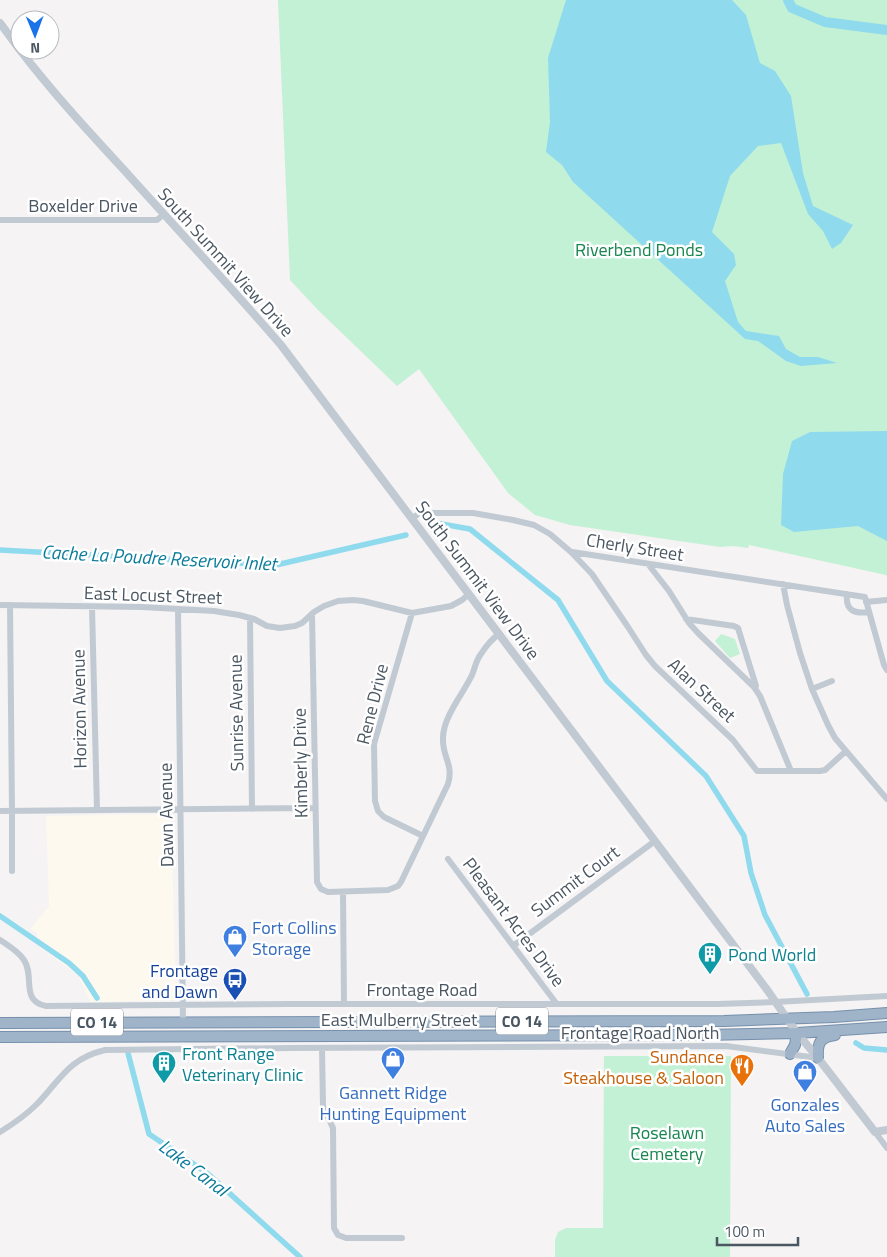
<svg xmlns="http://www.w3.org/2000/svg" width="887" height="1257" font-family="'Titillium Web',sans-serif">
<style>
.commercial{fill:#fdf9ef}
.green{fill:#c3f1d5}
.water{fill:#90daee}
.lines{fill:none;stroke-linecap:round;stroke-linejoin:round}
.canal{stroke:#90daee;stroke-width:5.5}
.river{stroke:#90daee;stroke-width:10}
.trunk-casing{stroke:#7690ad;stroke-width:12}
.minor{stroke:#c1cad2;stroke-width:6}
.tertiary{stroke:#c1cad2;stroke-width:8}
.trunk{stroke:#9fb4c9;stroke-width:10}
.labels{text-anchor:middle;dominant-baseline:central;stroke-width:5;stroke-linejoin:round;paint-order:stroke}
.shield{fill:#fff;stroke:#808990;stroke-width:1}
.shield-label{font-size:16px;font-weight:bold;fill:#4a5661}
.street-label{font-size:18px;fill:#4a5661;stroke:#fff}
.park-label{font-size:18px;fill:#17864f;stroke:#fff}
.shop-label{font-size:18px;fill:#366cbe;stroke:#fff}
.culture-label{font-size:18px;fill:#0d838f;stroke:#fff;text-anchor:start}
.transit-label{font-size:18px;fill:#164399;stroke:#fff;text-anchor:end}
.food-label{font-size:18px;fill:#c56008;stroke:#fff;text-anchor:end}
.water-label{font-size:19px;font-style:italic;fill:#0c7c9b;stroke:#fff}
</style>
<rect width="100%" height="100%" fill="#f5f3f3"/>
<path class="commercial" d="M 171,814 L 176,1000 L 90,1002 L 78,975 L 37,945 L 37,934 L 30,929 L 49,906 L 46,816 Z"/>
<path class="green" d="M 278,0 L 887,0 L 887,576 L 886,575 L 749,545 L 748,548 L 733,546 L 720,547 L 570,525 L 535,515 L 508,493 L 419,369 L 397,386 L 318,310 L 290,280 Z
M 721,634 L 735,639 L 740,654 L 730,658 L 715,641 Z
M 604,1056 L 731,1056 L 730,1257 L 555,1257 L 555,1240 L 558,1232 L 566,1228 L 603,1228 Z"/>
<path class="water" d="M 566,0 L 732,0 L 746,15 L 760,63 L 775,71 L 791,96 L 803,173 L 813,206 L 853,225 L 841,243 L 832,249 L 823,231 L 808,214 L 781,143 L 758,146 L 730,176 L 712,232 L 734,254 L 736,265 L 725,281 L 738,322 L 746,331 L 779,336 L 786,349 L 800,357 L 818,357 L 837,363 L 801,366 L 786,361 L 758,341 L 745,339 L 573,182 L 562,165 L 546,152 L 550,122 L 548,58 Z
M 887,431 L 887,541 L 858,526 L 794,532 L 781,525 L 783,474 L 792,441 L 810,432 Z"/>
<g class="lines">
<path class="canal" d="M 436,523 L 470,529 L 558,600 L 607,681 L 706,776 L 744,836 L 751,873 L 765,915 L 807,994
M 0,550 L 276,565 L 406,535
M 0,916 L 69,963 L 83,976 L 97,998
M 856,1043 L 864,1048 L 887,1050
M 128,1053 L 149,1134 L 207,1173 L 300,1257"/>
<path class="river" d="M 788,0 L 792,8 L 825,22 L 887,30"/>
<defs>
<path id="trunk" d="M 0,1023 L 724,1021 L 834,1017 L 887,1013
M 0,1037 L 704,1035 L 797,1033 L 887,1027
M 790,1054 L 795,1045 L 797,1033
M 818,1058 C 817,1043 820,1037 835,1035"/>
</defs>
<use href="#trunk" class="trunk-casing"/>
<path class="minor" d="M 0,220 L 157,220 L 164,214
M 412,519 L 419,513 L 473,513 L 513,520 L 534,525 L 550,534 L 571,552 L 592,574 L 628,627 L 646,655 L 655,666 L 733,740 L 757,771 L 820,771 L 825,770 L 846,751
M 572,552 L 865,597 L 884,665 L 887,670
M 648,564 L 669,591 L 689,623 L 698,633 L 754,687 L 760,696 L 791,771
M 783,584 L 787,605 L 800,653 L 812,689 L 828,725 L 835,738 L 887,799
M 847,594 C 845,611 855,614 869,612
M 866,602 L 887,600
M 0,605 L 142,607 L 214,611 L 239,615 L 254,619 L 267,626 L 280,628 L 295,626 L 302,623 L 314,612 L 324,606 L 338,601 L 353,600 L 363,601 L 412,613 L 451,606 L 462,600 L 469,594
M 10,605 L 12,811 L 12,871
M 92,607 L 97,810
M 178,609 L 183,1022
M 412,613 L 374,744 L 375,801 L 378,811 L 384,817 L 423,836
M 312,614 L 317,882 L 321,889 L 328,892 L 388,890 L 398,886 L 401,882 L 448,784 C 454,764 442,757 443,738 C 443,717 463,694 472,675 C 475,668 476,660 481,654 C 486,646 492,639 499,634
M 250,618 L 252,809
M 686,619 L 734,626 L 738,628 L 756,686
M 812,689 L 832,681
M 0,811 L 315,808
M 448,859 L 556,1003
M 343,892 L 344,1004
M 0,940 C 9,946 18,951 24,960 C 35,976 20,1001 46,1006 L 290,1004 L 718,1004 L 775,1002 L 887,996
M 513,946 L 655,841
M 322,1048 L 323,1106 L 333,1128 L 334,1228 L 338,1235 L 346,1238 L 402,1238
M 0,1132 C 13,1124 26,1115 37,1104 C 61,1079 68,1059 105,1050 L 290,1048 L 726,1046 L 818,1058
M 875,1132 L 887,1148"/>
<path class="tertiary" d="M 0,23 L 20,50
M 20,50 C 53,93 89,132 125,171 C 177,229 230,286 281,345 L 768,991 L 797,1033 L 818,1058 L 875,1132 L 887,1130"/>
<use href="#trunk" class="trunk"/>
</g>
<defs>
<symbol id="shop-pin" viewBox="-11 -11 22 30"><path d="M0 17L-7.5 6A9.5 9.5 0 1 1 7.5 6Z" fill="#3f7fe0" stroke="#fff"/><path d="M-5-2.5h2.3a2.7 3.5 0 0 1 5.4 0H5L5.5 6h-11ZM-1.5-2.5h3a1.5 2.3 0 0 0-3 0Z" fill="#fff"/></symbol>
<symbol id="building-pin" viewBox="-11 -11 22 30"><path d="M0 17L-7.5 6A9.5 9.5 0 1 1 7.5 6Z" fill="#0f9aa8" stroke="#fff"/><path d="M-4-6H4V6H1V3H-1V6H-4ZM-2.5-4.3h1.7v1.8h-1.7ZM.8-4.3h1.7v1.8H.8ZM-2.5-1h1.7V.8h-1.7ZM.8-1h1.7V.8H.8Z" fill="#fff"/></symbol>
<symbol id="bus-pin" viewBox="-11 -11 22 30"><path d="M0 17L-7.5 6A9.5 9.5 0 1 1 7.5 6Z" fill="#1a4fb4" stroke="#fff"/><path d="M-5-6H5V4H4V6H2V4H-2V6H-4V4H-5ZM-3.5-4V0h7V-4ZM-3.5 1.2v1.5H-2V1.2ZM2 1.2v1.5H3.5V1.2Z" fill="#fff"/></symbol>
<symbol id="restaurant-pin" viewBox="-11 -11 22 30"><path d="M0 17L-7.5 6A9.5 9.5 0 1 1 7.5 6Z" fill="#e8710a" stroke="#fff"/><path d="M-5-6h1v4h1v-4h1v4h1v-4h1v5L-1.5 .5V6h-2V.5L-5-1ZM5-6V6H3V1.5H1.5Q1.5-4 5-6Z" fill="#fff"/></symbol>
</defs>
<g fill-rule="evenodd">
<use href="#shop-pin" x="221" y="923" width="28" height="38"/>
<use href="#building-pin" x="696" y="940" width="28" height="38"/>
<use href="#bus-pin" x="221" y="966" width="28" height="38"/>
<use href="#shop-pin" x="379" y="1045" width="28" height="38"/>
<use href="#building-pin" x="150" y="1049" width="28" height="38"/>
<use href="#restaurant-pin" x="728" y="1052" width="28" height="38"/>
<use href="#shop-pin" x="791" y="1058" width="28" height="38"/>
</g>
<g class="labels">
<g class="shield">
<rect x="496" y="1007.5" width="52" height="27" rx="4"/>
<rect x="71" y="1008.5" width="52" height="27" rx="4"/>
</g>
<g class="shield-label">
<text x="522" y="1021">CO 14</text>
<text x="97" y="1022">CO 14</text>
</g>
<g class="street-label">
<text x="83" y="205">Boxelder Drive</text>
<text transform="translate(226 262) rotate(48)">South Summit View Drive</text>
<text transform="translate(635 547) rotate(9)">Cherly Street</text>
<text transform="translate(478 580) rotate(53)">South Summit View Drive</text>
<text transform="translate(153 595) rotate(2)">East Locust Street</text>
<text transform="translate(702 690) rotate(43)">Alan Street</text>
<text transform="translate(372 704) rotate(-76)">Rene Drive</text>
<text transform="translate(79 709) rotate(-91)">Horizon Avenue</text>
<text transform="translate(236 713) rotate(-91)">Sunrise Avenue</text>
<text transform="translate(300 763) rotate(-91)">Kimberly Drive</text>
<text transform="translate(166 815) rotate(-91)">Dawn Avenue</text>
<text transform="translate(575 881) rotate(-37)">Summit Court</text>
<text transform="translate(514 922) rotate(53)">Pleasant Acres Drive</text>
<text x="422" y="989">Frontage Road</text>
<text x="399" y="1019">East Mulberry Street</text>
<text x="640" y="1032">Frontage Road North</text>
</g>
<g class="park-label">
<text x="639" y="249">Riverbend Ponds</text>
<text x="667" y="1132">Roselawn<tspan x="667" dy="21">Cemetery</tspan></text>
</g>
<g class="shop-label">
<text x="252" y="927" text-anchor="start">Fort Collins<tspan x="252" dy="21">Storage</tspan></text>
<text x="393" y="1092">Gannett Ridge<tspan x="393" dy="21">Hunting Equipment</tspan></text>
<text x="805" y="1104">Gonzales<tspan x="805" dy="21">Auto Sales</tspan></text>
</g>
<g class="culture-label">
<text x="728" y="954">Pond World</text>
<text x="182" y="1053">Front Range<tspan x="182" dy="21">Veterinary Clinic</tspan></text>
</g>
<g class="transit-label">
<text x="218" y="970">Frontage<tspan x="218" dy="21">and Dawn</tspan></text>
</g>
<g class="food-label">
<text x="724" y="1056">Sundance<tspan x="724" dy="21">Steakhouse &amp; Saloon</tspan></text>
</g>
<g class="water-label">
<text transform="translate(159 557) rotate(3)">Cache La Poudre Reservoir Inlet</text>
<text transform="translate(194 1167) rotate(37)">Lake Canal</text>
</g>
</g>
<g transform="translate(35 35) rotate(179)"><circle r="24" fill="#ffffff" stroke="#b7bbc0"/>
<path d="M0-4L9 19L0 12L-9 19Z" fill="#1a73e8"/>
<text y="-8" font-size="14" font-weight="bold" text-anchor="middle" fill="#4a5661">N</text>
</g>
<path d="M717 1237v8h81v-8" fill="none" stroke="#4a5661" stroke-width="2.5"/>
<text x="724" y="1237" font-size="15" fill="#4a5661" stroke="#ffffff" stroke-width="4" paint-order="stroke">100 m</text>
</svg>
